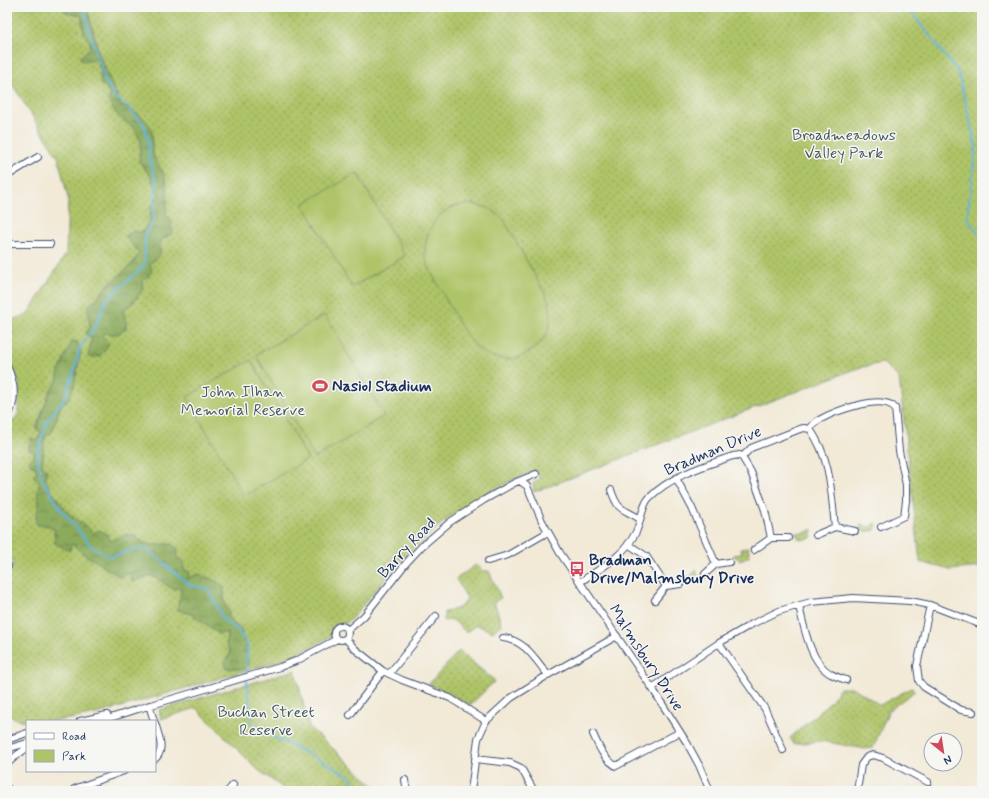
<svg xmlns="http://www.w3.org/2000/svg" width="989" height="798" font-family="Mynerve,sans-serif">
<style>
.green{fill:url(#green-dots);stroke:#657a63}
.forest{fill:url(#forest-crowns);stroke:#536c5d}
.pitch{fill:#afc468;stroke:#657a63}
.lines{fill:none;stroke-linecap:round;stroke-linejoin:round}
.stream{stroke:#5fb3db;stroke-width:2}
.minor-casing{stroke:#3b4b70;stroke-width:8}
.major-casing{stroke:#3b4b70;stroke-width:10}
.minor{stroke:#fff;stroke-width:6}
.major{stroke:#fff;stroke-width:8}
.labels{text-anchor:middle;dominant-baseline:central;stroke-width:3;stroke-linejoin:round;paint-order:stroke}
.park-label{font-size:16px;fill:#475c61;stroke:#f6f6f2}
.poi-label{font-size:16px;font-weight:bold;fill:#1b2f5e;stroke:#f6f6f2;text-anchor:start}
.street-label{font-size:16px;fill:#1b2f5e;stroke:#f6f6f2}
</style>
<defs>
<pattern id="green-dots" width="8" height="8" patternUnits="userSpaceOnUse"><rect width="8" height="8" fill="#afc468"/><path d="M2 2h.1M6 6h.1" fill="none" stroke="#8ea059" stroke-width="1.8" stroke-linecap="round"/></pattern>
<pattern id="forest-crowns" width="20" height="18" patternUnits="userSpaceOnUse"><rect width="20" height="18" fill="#8baa5c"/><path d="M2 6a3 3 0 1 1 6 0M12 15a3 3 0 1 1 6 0" fill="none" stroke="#718b4f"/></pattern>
</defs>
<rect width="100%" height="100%" fill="#f6f6f2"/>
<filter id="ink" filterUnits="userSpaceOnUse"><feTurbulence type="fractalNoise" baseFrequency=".025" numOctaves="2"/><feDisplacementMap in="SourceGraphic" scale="8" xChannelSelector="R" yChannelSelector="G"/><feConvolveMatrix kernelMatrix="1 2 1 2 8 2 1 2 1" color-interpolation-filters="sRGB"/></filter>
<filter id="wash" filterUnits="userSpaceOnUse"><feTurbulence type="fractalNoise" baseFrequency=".012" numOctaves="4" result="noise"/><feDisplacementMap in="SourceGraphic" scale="16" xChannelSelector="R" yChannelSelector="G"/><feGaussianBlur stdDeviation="0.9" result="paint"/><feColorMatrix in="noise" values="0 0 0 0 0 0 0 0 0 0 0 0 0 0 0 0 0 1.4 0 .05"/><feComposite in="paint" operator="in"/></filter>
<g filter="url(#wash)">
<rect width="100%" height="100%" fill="#f2e9d6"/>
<path class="green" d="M 7,7 L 982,7 L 982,567 L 950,570 L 920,562 L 899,378 L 883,363 L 858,368 L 534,492 L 533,483 L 540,479 L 536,470 C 497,486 458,507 427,536 C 399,560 377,589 353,617 C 351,619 348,622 345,623 C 334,627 334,623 331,636 L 299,654 L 276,662 L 100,713 C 76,718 28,729 7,714 L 7,568 L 14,565 L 7,548 L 7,431 L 18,414 L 19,383 L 7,356 L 7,321 L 27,315 L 66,254 L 68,198 L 58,157 L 7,76 Z
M 877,523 L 875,530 L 864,532 L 860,525 L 869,527 Z
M 813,529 L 811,538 L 800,540 L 795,533 L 804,533 Z
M 748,547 L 750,556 L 740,560 L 733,555 L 742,554 L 741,549 Z
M 477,564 L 482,571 L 489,571 L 501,598 L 494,602 L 502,625 L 498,627 L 493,632 L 477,625 L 466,632 L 453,620 L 444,621 L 444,612 C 455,610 463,608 467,598 L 456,579 Z
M 697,570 L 697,581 L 688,585 L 681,578 L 690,576 Z
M 459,651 L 495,681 L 470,705 L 429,684 Z
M 295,670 L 309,727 L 380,791 L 287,791 L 257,769 L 196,708 L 161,719 L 159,710 Z
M 913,687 L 915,691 L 889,710 L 873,748 L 865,749 L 821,741 L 794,744 L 790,738 L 832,700 L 840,688 L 854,688 L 880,705 Z"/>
<path class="forest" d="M 62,7 L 87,7 L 99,54 L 121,106 C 133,111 149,117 152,133 C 153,140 151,147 153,154 C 155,161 160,167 163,173 C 170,189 167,199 166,215 L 172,220 L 171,226 L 173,233 L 161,240 L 160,255 L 150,264 L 152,270 L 149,276 L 142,281 L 143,289 L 133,303 L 123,310 L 126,320 L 126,329 C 118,335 114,335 104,333 L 102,336 L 109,344 L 100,356 L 91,358 L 88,356 L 92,338 L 89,337 L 86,333 L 90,327 L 88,307 L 109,284 L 133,263 L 139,253 L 125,236 L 134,231 L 143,232 L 150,219 L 151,207 L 159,195 L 150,176 L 139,161 L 141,141 L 134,128 L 118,116 L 108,101 L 110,96 L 106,86 L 101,85 L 100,77 L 101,71 L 96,59 L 82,61 L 80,57 L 90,48 L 90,42 L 84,34 L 81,15 C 73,14 65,15 62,7 Z
M 76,341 L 81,350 L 74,386 L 70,397 L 61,405 L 52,432 L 45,436 C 42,446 45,455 42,464 L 47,471 L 45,479 L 52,492 L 69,514 L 94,533 L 99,530 L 107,534 L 111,541 C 119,536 126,534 136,535 C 145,549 157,544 171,544 L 178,549 L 177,558 L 184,562 L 184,570 L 190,572 L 188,579 C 200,572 198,574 209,578 C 217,582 217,581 224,587 L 224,602 L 229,612 L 228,616 L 234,624 L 241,629 L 249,664 L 244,669 L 226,668 L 225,661 L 231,653 L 226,644 L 227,632 L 219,634 L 193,615 L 177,609 L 181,593 L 181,588 L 173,589 L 153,576 L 149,576 L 132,582 L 131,573 L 120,577 L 81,552 L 75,545 L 71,544 L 70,551 L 55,543 L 54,529 L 47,525 L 37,525 C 34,513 38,514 39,505 C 40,497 35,494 40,485 L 34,477 L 34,474 L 37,472 L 35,466 L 31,465 L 29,461 L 34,456 L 34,452 L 29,450 L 29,444 L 32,438 L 37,441 L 41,432 L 36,429 L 50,391 L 57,382 L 58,375 L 65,356 L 72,342 Z"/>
<path class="pitch" d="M 357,173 L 405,256 L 352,287 L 303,204 Z
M 473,204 L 491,209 L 504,220 L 547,297 C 553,313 552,331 539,344 C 530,353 519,359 506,359 C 474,358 461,326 447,301 C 441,289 432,276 427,263 C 421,245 430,220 447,210 C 455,205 464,204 473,204 Z
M 325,315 L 384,416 L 315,458 L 256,355 Z
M 251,360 L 308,459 L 244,496 L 187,397 Z"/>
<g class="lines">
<path class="stream" d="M 84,7 L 88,26 L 105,80 L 114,96 L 130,109 L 144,125 L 148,140 L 149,158 L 156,181 L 153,219 L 145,235 L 145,255 L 144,266 L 107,299 L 95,327 L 80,347 L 75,369 L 64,399 L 47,421 L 38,452 L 38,463 L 42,478 L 59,507 L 91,546 L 110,557 L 138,548 L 150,551 L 189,585 L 208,589 L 224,621 L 239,631 L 248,646 L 246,676 L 252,723 L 267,734 L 313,756 L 349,776 L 361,791
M 907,7 L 958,72 L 976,147 L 967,218 L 982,238"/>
</g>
</g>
<g filter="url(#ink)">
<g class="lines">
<defs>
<path id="minor" d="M 7,176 L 38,157
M 7,244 L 50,244
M 7,366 C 15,383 17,401 7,418
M 810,429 C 812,426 815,422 819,420 C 833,412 882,393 895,408 L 899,451 L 906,485 L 906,501 L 904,516 L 881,527
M 810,429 C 831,459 831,491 835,527
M 742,457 L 751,472 L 765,510 L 771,538
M 742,457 L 751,448 L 800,429 L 804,428 L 810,429
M 676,478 L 692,508 L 716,564
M 520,481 L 527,486 L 542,521 L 560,553 L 652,688 L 687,743 L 699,765 L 710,791
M 611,490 C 619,513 622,507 640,519
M 816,535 L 835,527 L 855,531
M 628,544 L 646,556 L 666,586
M 754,550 L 771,538 L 788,538
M 488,561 L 508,555 L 548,532
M 7,563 L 8,566
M 705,574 L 716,564 L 729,562
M 580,582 C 603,567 623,557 636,532 C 641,522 642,505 649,498 C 672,475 704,466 733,456 L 740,455 L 742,457
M 655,600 L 666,586 L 681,584
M 930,605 L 917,666 L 919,681 L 924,687 L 961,710 L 973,712
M 799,606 C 804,627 810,663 831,674 C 836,677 841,678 846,680
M334 633a7 7 0 1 1 14 0a7 7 0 1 1-14 0Z
M 348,630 L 364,616 L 407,562 L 422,546 L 450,522 L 484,500 L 514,483 L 536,474
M 503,638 C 525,640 535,659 548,675
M 346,639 L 355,649 L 383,671 L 402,680 L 450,698 L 486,721
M 719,643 L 765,709 L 783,750
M 389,674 L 436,616
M 652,688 L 719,643 L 752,624 L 779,611 L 811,602 L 853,598 L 910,601 L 930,605 L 982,625
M 149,705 L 154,721
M 350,715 L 383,671
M 80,721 L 107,715
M 101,721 L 138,709 L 280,667 L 298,660 L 337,639
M 155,723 C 158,734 166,750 155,759
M 593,734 C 599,747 603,758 616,766 L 680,732
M 7,740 L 27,733
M 7,749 L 27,743
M 475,759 L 510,763 L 521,768 L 534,791
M 7,764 L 17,755 L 27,748
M 405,780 L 407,791
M 72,791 L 74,789 L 124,771
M 228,791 L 233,785
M 471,791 L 478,739 L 486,721 L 511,698 L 548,675 L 617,636
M 857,791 L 861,765 L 867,757 L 873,755 L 883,758 L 928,782"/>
<path id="major" d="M 7,789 L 8,791"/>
</defs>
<use href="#minor" class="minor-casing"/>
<use href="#major" class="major-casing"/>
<use href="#minor" class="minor"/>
<use href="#major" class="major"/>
</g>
</g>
<defs>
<symbol id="stadium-bare" viewBox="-9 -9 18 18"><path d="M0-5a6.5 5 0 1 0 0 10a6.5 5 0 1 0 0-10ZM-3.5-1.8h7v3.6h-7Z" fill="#d1495b" stroke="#f6f6f2" stroke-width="2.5" paint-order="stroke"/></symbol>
<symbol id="bus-bare" viewBox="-9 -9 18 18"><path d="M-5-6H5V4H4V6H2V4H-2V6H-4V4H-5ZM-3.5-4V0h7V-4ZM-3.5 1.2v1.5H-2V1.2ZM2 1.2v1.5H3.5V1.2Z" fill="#d1495b" stroke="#f6f6f2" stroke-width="2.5" paint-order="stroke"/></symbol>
</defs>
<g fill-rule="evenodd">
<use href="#stadium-bare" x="309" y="375" width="22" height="22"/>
<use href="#bus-bare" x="566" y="558" width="22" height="22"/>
</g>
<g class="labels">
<g class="park-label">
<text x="844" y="135">Broadmeadows<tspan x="844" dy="18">Valley Park</tspan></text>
<text x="243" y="392">John Ilhan<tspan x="243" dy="18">Memorial Reserve</tspan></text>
<text x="266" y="712">Buchan Street<tspan x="266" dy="18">Reserve</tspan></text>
</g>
<g class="poi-label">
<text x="332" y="386">Nasiol Stadium</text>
<text x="589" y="560">Bradman<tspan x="589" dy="18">Drive/Malmsbury Drive</tspan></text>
</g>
<g class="street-label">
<text transform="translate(713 451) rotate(-23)">Bradman Drive</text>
<text transform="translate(407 548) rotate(-47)">Barry Road</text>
<text transform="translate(646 658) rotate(57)">Malmsbury Drive</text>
</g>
</g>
<rect width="989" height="798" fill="none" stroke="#f6f6f2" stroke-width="24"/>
<rect x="26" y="720" width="130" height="52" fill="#f6f6f2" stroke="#9ea6b7"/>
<rect x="34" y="733" width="20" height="6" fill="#ffffff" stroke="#9ea6b7"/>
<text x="62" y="740" font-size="12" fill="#1b2f5e">Road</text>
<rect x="34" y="750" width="20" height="12" fill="#afc468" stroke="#9ea6b7"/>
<text x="62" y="760" font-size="12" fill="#1b2f5e">Park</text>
<g transform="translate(943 752) rotate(150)"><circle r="19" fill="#f6f6f2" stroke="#9ea6b7"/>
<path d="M0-3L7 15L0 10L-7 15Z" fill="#d1495b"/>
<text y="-6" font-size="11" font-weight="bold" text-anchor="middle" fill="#1b2f5e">N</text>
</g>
</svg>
